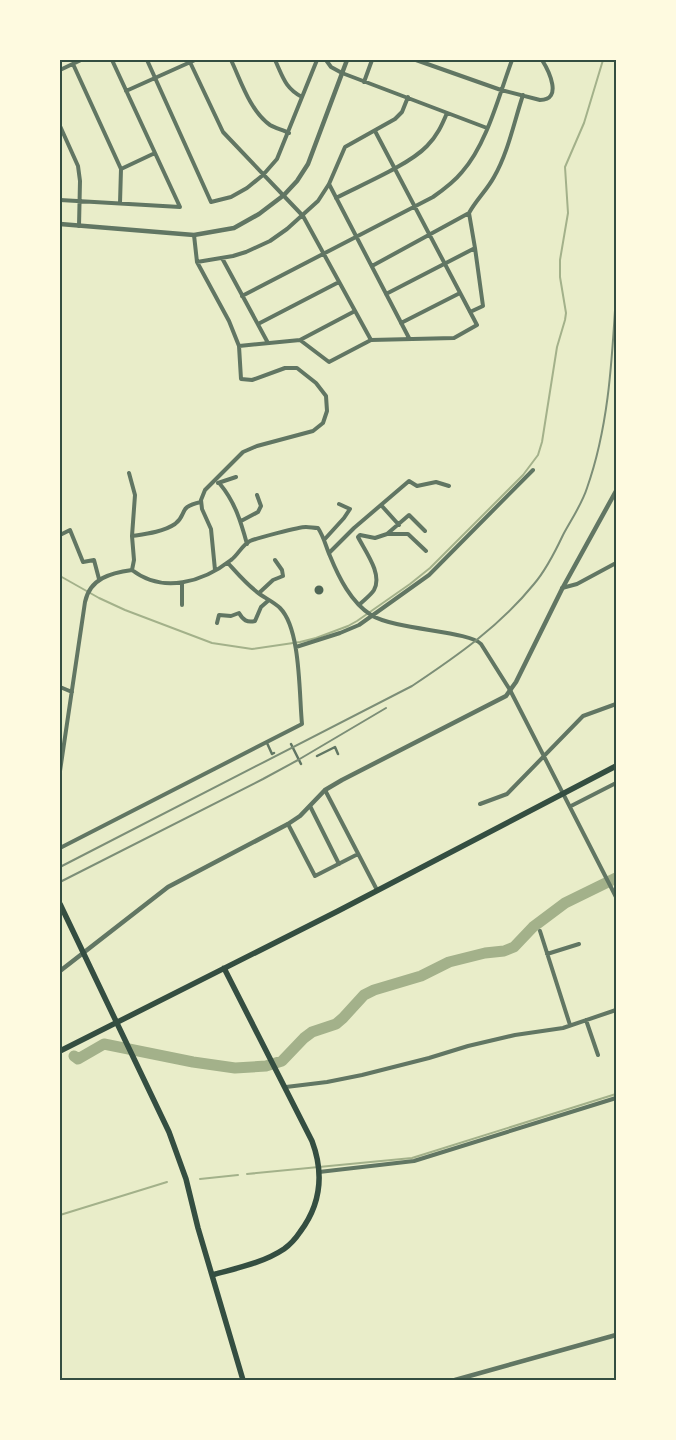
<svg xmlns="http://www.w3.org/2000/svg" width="676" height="1440" font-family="'Asap Condensed',sans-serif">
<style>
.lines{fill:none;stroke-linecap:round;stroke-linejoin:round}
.stream{stroke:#a3b18a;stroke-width:2}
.river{stroke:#a3b18a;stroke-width:11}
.building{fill:#4f6655}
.pedestrian{stroke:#617663;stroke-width:2.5}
.minor{stroke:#617663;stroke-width:4}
.tertiary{stroke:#617663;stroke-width:4.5}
.primary{stroke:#344e41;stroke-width:5.5}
.rail{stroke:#7c8e77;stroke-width:2}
.neatline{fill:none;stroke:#344e41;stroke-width:2}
</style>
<rect width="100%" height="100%" fill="#e9edc9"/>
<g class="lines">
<path class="stream" d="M 60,576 L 99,598 L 125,610 L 212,643 L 252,649 L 300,642 L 316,638 L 348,626 L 357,621 L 410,584 L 430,568 L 523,475 L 538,455 L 542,442 L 557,347 L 565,320 L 566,313 L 560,277 L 560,260 L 568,213 L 565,167 L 584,123 L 603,60
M 247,1174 L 412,1158 L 616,1094
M 200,1179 L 238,1175
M 60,1215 L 167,1182"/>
<path class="river" d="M 74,1056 L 78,1059 L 104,1044 L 193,1062 L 235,1068 L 266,1066 L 282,1061 L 304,1038 L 312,1032 L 336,1024 L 343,1018 L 364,995 L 374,990 L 421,976 L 449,962 L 485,953 L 504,951 L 514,947 L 533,927 L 565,903 L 616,878"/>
</g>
<path class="building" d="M314.5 590a4.5 4.5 0 1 1 9 0a4.5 4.5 0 1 1-9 0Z"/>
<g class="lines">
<path class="pedestrian" d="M 267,743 L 272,754 L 274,753
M 291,744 L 301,764
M 317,756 L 335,747 L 338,754"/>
<path class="minor" d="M 147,60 L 211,202 L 231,197 L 247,188 L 263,175 L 277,159 L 317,60
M 189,60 L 223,132 L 303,216 L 371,340
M 231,60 C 241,81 250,111 270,125 C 275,128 283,130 289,133
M 275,60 C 283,77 285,88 302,97
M 326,60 L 331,67 L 342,73 L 487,128
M 416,60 L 501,90 L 540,100 C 563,100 549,71 542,60
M 73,64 L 121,169 L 120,203
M 60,70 L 81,60
M 364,82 L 372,60
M 126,91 L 195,60
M 60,126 L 78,166 L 80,181 L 79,226
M 121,169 L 155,153
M 329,184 L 409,338
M 336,198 C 361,185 409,165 427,146 C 437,136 442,125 447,113
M 60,200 L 180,207 L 112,60
M 469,213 C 476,200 487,190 494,177 C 508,153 514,122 523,95
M 194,235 L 197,262 L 229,321 L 239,346 L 241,379 L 252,380 L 285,368 L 297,368 L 316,383 L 326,396 L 327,411 L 323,423 L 313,431 L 257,446 L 243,452 L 205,490 L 201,500 L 202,509 L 211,529 L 215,570
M 222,258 L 268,343
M 197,262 L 233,256 L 246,252 L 270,241 L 287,229 L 318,201 L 329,184 L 345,147 L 395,119 L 402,112 L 408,97
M 372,266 L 469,213 L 475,248 L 386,294
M 242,296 L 433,197 C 443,190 454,182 462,172 C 487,144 499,95 512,60
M 470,312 L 483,306 L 475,248
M 401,323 L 460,293
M 258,324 L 339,282
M 300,340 L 329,362 L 371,340 L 454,338 L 477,325 L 375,131
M 239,346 L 300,340 L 355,311
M 129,473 L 135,495 L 132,536 L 134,560 L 132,570
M 218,483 L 236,477
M 220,484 C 235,502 241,522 247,544
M 381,505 L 399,525
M 241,521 L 258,512 L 261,506 L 257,495
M 387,534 L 409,515 L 425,531
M 60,535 L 70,530 L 83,562 L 94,560 L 99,579
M 132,536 C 145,534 163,532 175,524 C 188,514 177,507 201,502
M 324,540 L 344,518 L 350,509 L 339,504
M 329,553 L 354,528 L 409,481 L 417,486 L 436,482 L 449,486
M 562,588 L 577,584 L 616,563
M 259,593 L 273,580 L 283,576 L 282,570 L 275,560
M 360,604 C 364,600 371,595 374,590 C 383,574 365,551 358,537 L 360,535 L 375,538 L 387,534 L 408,534 L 426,551
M 182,605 L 182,583
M 217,623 L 219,615 L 231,616 L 239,613 C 243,620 247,623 255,621 L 261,607 L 269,600
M 296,647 L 340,633 L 359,625 L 429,575 L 533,470
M 60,687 L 72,692
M 60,771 L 85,602 C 90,578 111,573 132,570 C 163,594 203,582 231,560 C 238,555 242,545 250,541 C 257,538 299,527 306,527 C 310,527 314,528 318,528 C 324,537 326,547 330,556 C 339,578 351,602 371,615 C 395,630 470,631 481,644 L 510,690 L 616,897
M 325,790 L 377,890
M 480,804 L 507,794 L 583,716 L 616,704
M 310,806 L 339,864
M 571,806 L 616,783
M 288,824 L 315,876 L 358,854
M 60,848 L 302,724 C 299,695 301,629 280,608 C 275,603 267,599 261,595 C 248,586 238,574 228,563
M 540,931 L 570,1025
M 547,954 L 579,944
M 586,1020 L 598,1055
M 286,1087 L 327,1082 L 362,1075 L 429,1058 L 468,1046 L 515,1035 L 563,1028 L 616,1010
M 319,1172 L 414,1161 L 616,1098"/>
<path class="tertiary" d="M 60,224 L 194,235 L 234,228 L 259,214 L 284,195 L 297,181 L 308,164 L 347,60
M 60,971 L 168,887 L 288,824 L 300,816 L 325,790 L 342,780 L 506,696 L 516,682 L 562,589 L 616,491
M 455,1380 L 616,1335"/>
<path class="primary" d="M 60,904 L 169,1132 L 186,1179 L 198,1228 L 243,1380
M 60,1051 L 338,911 L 616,766
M 212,1275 C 237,1268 263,1263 284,1249 C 291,1244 296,1238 300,1232 C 321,1204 324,1173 312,1141 L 224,968"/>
<path class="rail" d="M 60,867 L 412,686 C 457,656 500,626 534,584 C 546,570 555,552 563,535 C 571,520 582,504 587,488 C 609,426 612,359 616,294
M 60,882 L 263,779 L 298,760 L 386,708"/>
</g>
<rect width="676" height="1440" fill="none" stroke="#fefae0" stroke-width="122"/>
<rect x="61" y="61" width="554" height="1318" class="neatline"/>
</svg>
